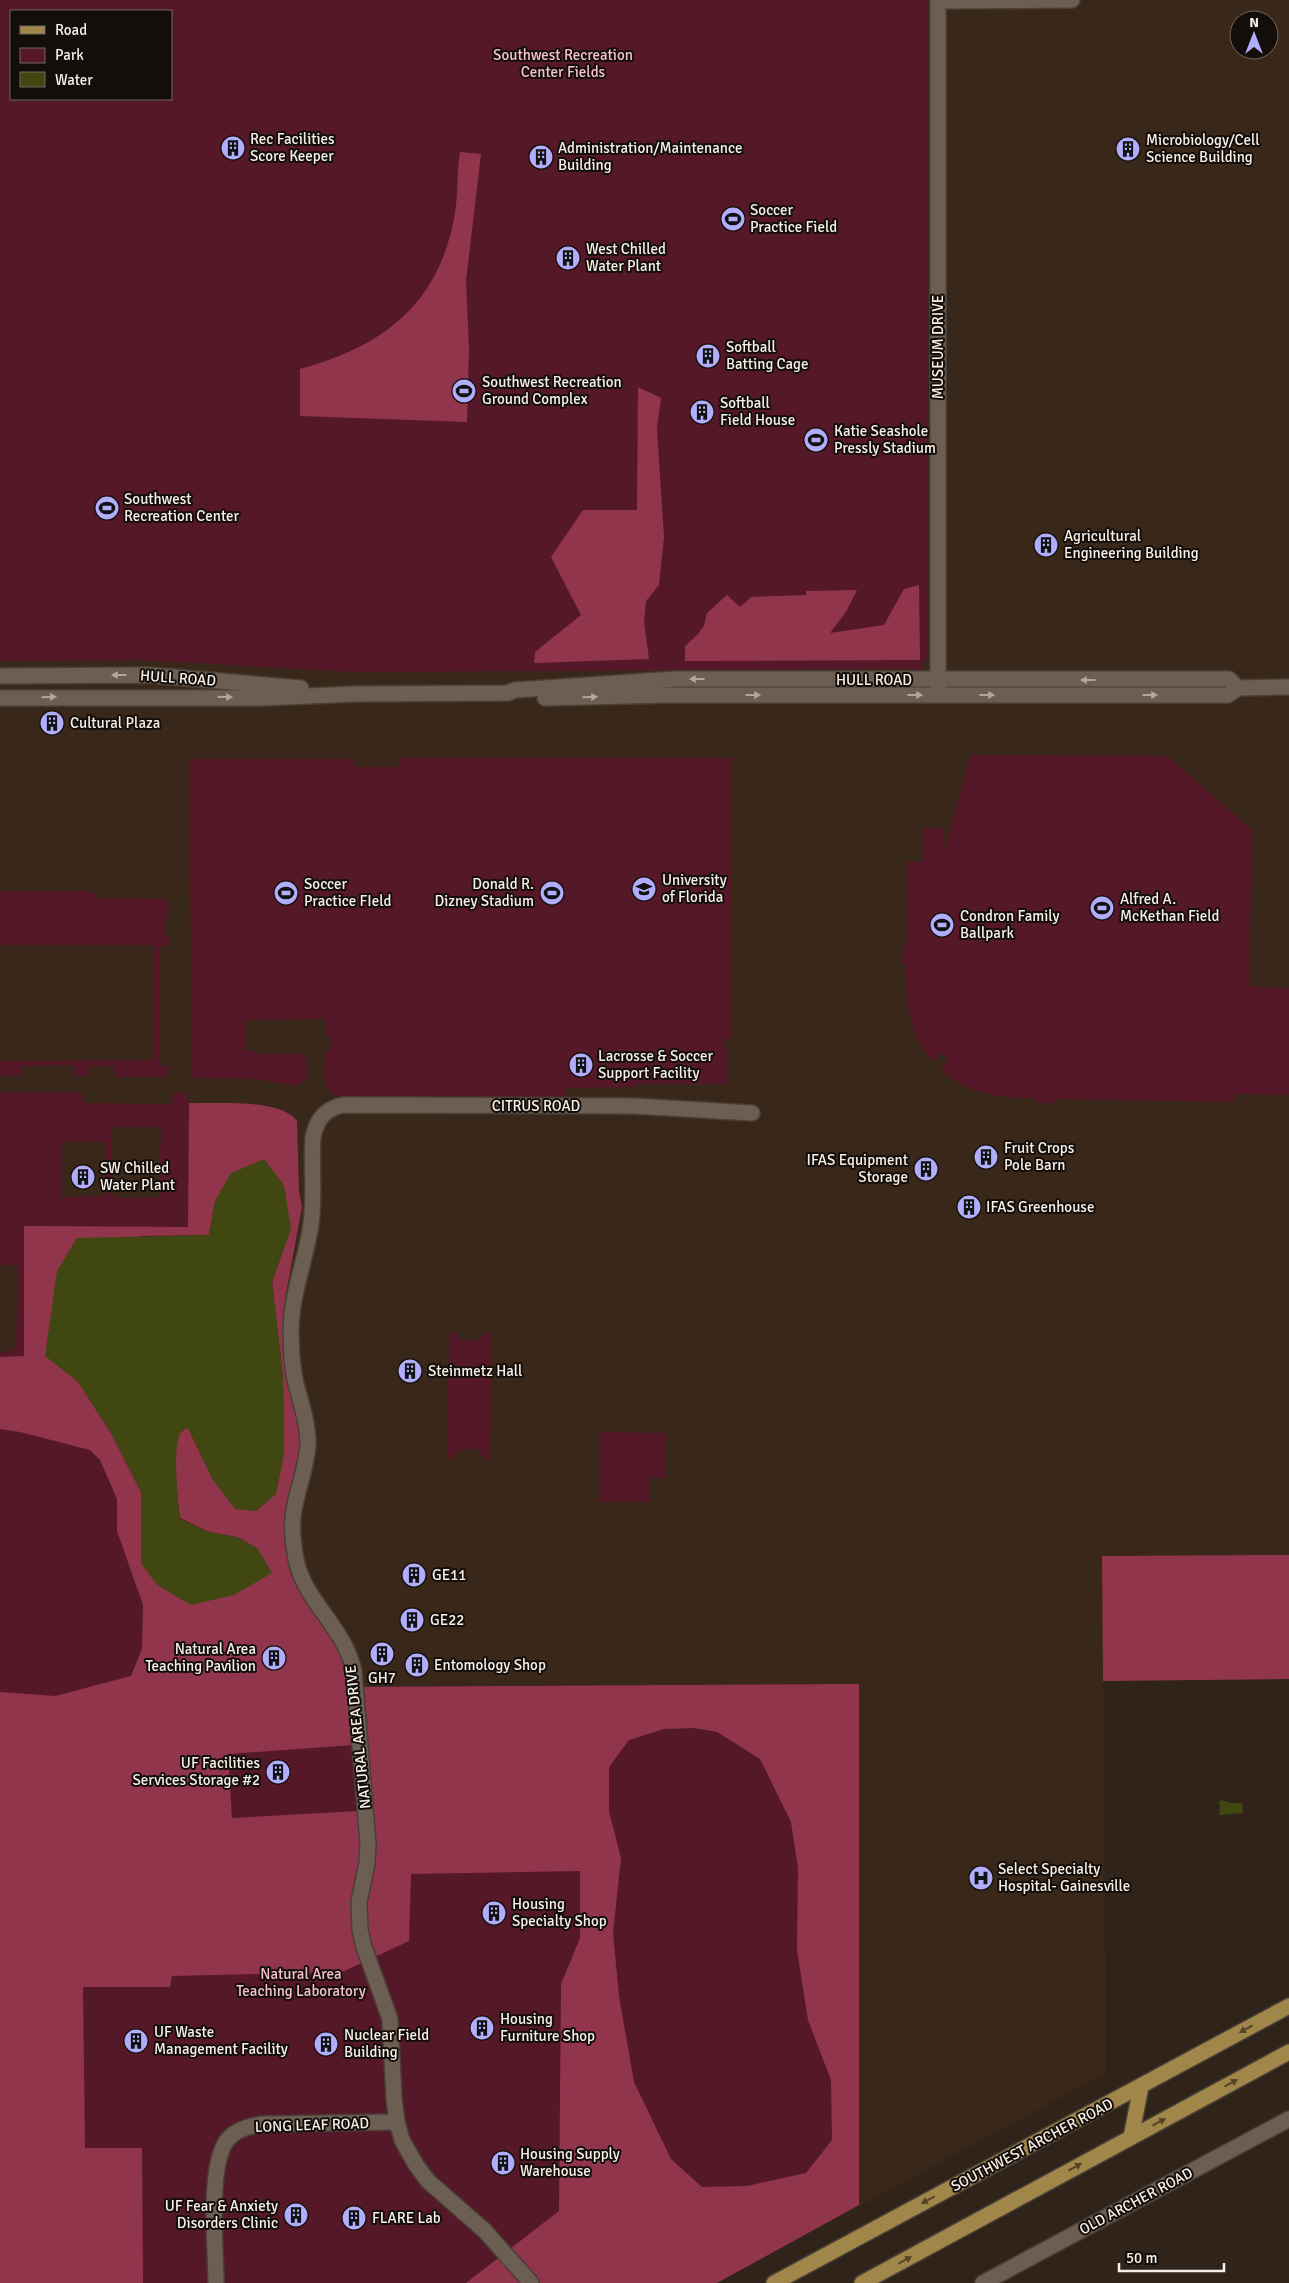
<svg xmlns="http://www.w3.org/2000/svg" width="1289" height="2283" font-family="Signika,sans-serif">
<style>
.built{fill:#392819;fill-rule:evenodd}
.green{fill:#551828;fill-rule:evenodd}
.forest{fill:#91354d;fill-rule:evenodd}
.water{fill:#414711}
.lines{fill:none;stroke-linecap:round;stroke-linejoin:round}
.minor-casing{stroke:#493f36;stroke-width:18}
.tertiary-casing{stroke:#493f36;stroke-width:18}
.primary-casing{stroke:#493f36;stroke-width:18}
.minor{stroke:#6c5e52;stroke-width:15}
.tertiary{stroke:#6c5e52;stroke-width:15}
.primary{stroke:#a08649;stroke-width:15}
.oneway{fill:#b2a69d}
.oneway2{fill:#534426}
.labels{text-anchor:middle;dominant-baseline:central;stroke-width:4;stroke-linejoin:round;paint-order:stroke}
.park-label{font-size:15px;fill:#f7c1ca;stroke:#140e0a}
.poi-label{font-size:15px;fill:#f7efe8;stroke:#140e0a;text-anchor:start}
.street-label{font-size:15px;fill:#f7efe8;stroke:#140e0a}
</style>
<rect width="100%" height="100%" fill="#30241a"/>
<path class="built" d="M 0,0 L 1289,0 L 1289,1679 L 1103,1681 L 1106,2073 L 717,2283 L 0,2283 ZM 11,11 L 171,11 L 171,99 L 11,99 ZM 1239,20 L 1269,20 L 1269,50 L 1239,50 Z"/>
<path class="green" d="M 0,0 L 928,0 L 928,654 L 921,669 L 354,672 L 140,660 L 0,661 ZM 11,11 L 171,11 L 171,99 L 11,99 Z
M 971,755 L 1167,756 L 1252,830 L 1249,987 L 1289,988 L 1289,1095 L 1235,1094 L 1234,1102 L 1055,1099 L 1055,1103 L 1036,1103 L 1036,1098 C 1001,1098 966,1095 940,1068 L 949,1061 L 942,1053 L 933,1061 C 907,1031 906,1003 906,965 L 902,964 L 903,945 L 907,945 L 908,862 L 923,862 L 923,828 L 943,828 L 943,854 Z
M 400,758 L 734,758 L 731,762 L 731,1036 L 724,1042 L 725,1049 L 727,1049 L 727,1084 L 636,1084 L 636,1087 L 568,1088 L 567,1081 L 566,1098 L 342,1098 C 321,1093 324,1072 325,1055 L 327,1051 L 332,1048 L 332,1038 L 326,1036 L 325,1019 L 246,1020 L 246,1051 L 256,1051 L 256,1054 L 306,1054 L 307,1077 L 298,1086 L 255,1079 L 192,1078 L 189,759 L 354,759 L 355,767 L 400,767 Z
M 0,891 L 90,891 L 98,898 L 166,899 L 169,912 L 165,920 L 164,931 L 170,941 L 168,946 L 159,946 L 159,1065 L 169,1066 L 168,1074 L 162,1077 L 115,1077 L 114,1066 L 89,1066 L 88,1076 L 73,1076 L 73,1065 L 21,1066 L 21,1076 L 0,1076 L 0,1061 L 154,1060 L 154,945 L 0,945 Z
M 0,1092 L 82,1092 L 83,1103 L 172,1104 L 173,1092 L 186,1093 L 189,1103 C 216,1104 281,1098 297,1121 L 299,1191 L 302,1207 L 286,1294 L 283,1319 L 300,1440 L 299,1461 L 288,1501 L 286,1534 L 349,1687 L 859,1684 L 859,2205 L 717,2283 L 0,2283 L 0,1353 L 11,1351 L 16,1346 L 18,1265 L 0,1265 ZM 112,1127 L 161,1127 L 159,1197 L 117,1198 L 116,1195 L 112,1195 ZM 61,1142 L 105,1142 L 105,1196 L 61,1197 Z
M 449,1332 L 454,1332 L 462,1340 L 478,1340 L 485,1333 L 492,1333 L 490,1460 L 486,1460 L 476,1449 L 461,1449 L 450,1459 L 447,1459 Z
M 600,1432 L 666,1433 L 665,1478 L 650,1478 L 649,1502 L 599,1502 Z"/>
<path class="forest" d="M 460,152 L 481,154 L 466,281 L 469,349 L 467,422 L 300,416 L 300,369 C 388,345 443,300 456,206 C 458,188 457,170 460,152 Z
M 638,387 L 661,398 L 657,428 L 664,537 L 659,585 L 646,601 L 644,622 L 649,659 L 534,663 L 535,652 L 581,615 L 551,557 L 583,510 L 637,510 Z
M 919,585 L 920,660 L 685,661 L 685,646 L 697,635 L 704,626 L 707,613 L 727,595 L 740,607 L 751,597 L 806,595 L 806,591 L 857,590 L 846,612 L 830,633 L 884,625 L 904,589 Z
M 189,1103 C 216,1104 281,1098 297,1121 L 299,1191 L 302,1207 L 286,1294 L 283,1319 L 300,1440 L 299,1461 L 288,1501 L 286,1534 L 345,1665 L 349,1687 L 859,1684 L 859,2205 L 717,2283 L 466,2283 L 559,2211 L 561,1984 L 580,1938 L 580,1871 L 411,1874 L 409,1941 L 342,1972 L 172,1976 L 170,1987 L 83,1987 L 85,2148 L 142,2148 L 143,2283 L 0,2283 L 0,1692 L 55,1696 L 131,1676 L 142,1649 L 143,1605 L 117,1531 L 117,1499 L 100,1460 L 90,1450 L 20,1432 L 0,1429 L 0,1357 L 24,1356 L 24,1226 L 188,1227 ZM 215,1201 L 291,1228 L 272,1282 L 283,1376 L 284,1453 L 276,1493 L 213,1480 L 188,1428 C 185,1429 183,1430 181,1432 C 171,1444 178,1502 180,1518 L 209,1532 L 237,1537 L 257,1548 L 272,1573 L 141,1563 L 141,1492 L 111,1433 L 78,1382 L 139,1236 L 209,1235 ZM 694,1728 L 717,1732 L 760,1759 L 791,1822 L 798,1868 L 797,1950 L 808,2020 L 831,2080 L 832,2140 L 806,2173 L 747,2186 L 702,2187 L 671,2159 L 634,2082 L 619,1996 L 613,1933 L 621,1858 L 609,1811 L 609,1767 L 629,1740 L 664,1729 ZM 353,1745 L 358,1811 L 232,1818 L 228,1754 Z
M 1289,1555 L 1289,1679 L 1103,1681 L 1102,1556 Z"/>
<path class="water" d="M 264,1159 L 284,1185 L 291,1229 L 272,1282 L 283,1376 L 284,1453 L 276,1494 L 256,1511 L 235,1509 L 213,1480 L 188,1428 C 185,1429 182,1430 181,1432 C 172,1444 178,1503 180,1519 L 209,1532 L 237,1537 L 257,1548 L 272,1573 L 234,1595 L 191,1605 L 157,1585 L 141,1563 L 141,1492 L 111,1433 L 78,1382 L 45,1356 L 57,1271 L 77,1238 L 209,1235 L 215,1201 L 231,1173 Z
M 1221,1800 L 1231,1803 L 1242,1803 L 1243,1813 L 1219,1815 L 1220,1806 L 1219,1802 Z"/>
<g class="lines">
<defs>
<path id="minor" d="M 938,0 L 938,688
M 938,1 L 1072,0
M 0,676 L 149,675 L 301,688
M 0,698 L 263,698 L 354,694 L 508,693 L 515,690 L 676,679 L 1229,679 L 1238,688
M 545,698 L 668,695 L 1228,695 L 1238,688 L 1289,687
M 216,2283 C 216,2249 207,2164 228,2139 C 238,2128 252,2125 266,2124 L 397,2122
M 531,2283 L 485,2231 L 428,2181 L 416,2165 L 402,2140 L 397,2122 L 394,2098 L 390,2019 L 364,1947 L 360,1930 L 359,1902 L 367,1863 L 368,1844 L 354,1672 C 346,1628 304,1602 296,1559 C 293,1543 291,1525 294,1510 C 298,1487 307,1466 308,1443 C 308,1423 301,1403 296,1384 C 292,1367 291,1348 291,1331 C 291,1294 306,1260 311,1224 C 315,1195 311,1166 313,1137 C 317,1119 325,1109 343,1105 L 634,1106 L 752,1113"/>
<path id="tertiary" d="M 983,2283 L 1289,2119"/>
<path id="primary" d="M 1131,2137 L 1141,2087
M 774,2283 L 1289,2006
M 862,2283 L 1289,2052"/>
</defs>
<use href="#minor" class="minor-casing"/>
<use href="#tertiary" class="tertiary-casing"/>
<use href="#primary" class="primary-casing"/>
<use href="#minor" class="minor"/>
<use href="#tertiary" class="tertiary"/>
<use href="#primary" class="primary"/>
</g>
<defs><path id="oneway-solid" d="M-6-.8H1V-3.2L6.5 0L1 3.2V.8H-6Z" transform="scale(1.25)"/></defs>
<g class="oneway">
<use href="#oneway-solid" transform="translate(119 675) rotate(180)"/>
<use href="#oneway-solid" transform="translate(697 679) rotate(-180)"/>
<use href="#oneway-solid" transform="translate(1088 680) rotate(180)"/>
<use href="#oneway-solid" transform="translate(753 695)"/>
<use href="#oneway-solid" transform="translate(915 695)"/>
<use href="#oneway-solid" transform="translate(987 695)"/>
<use href="#oneway-solid" transform="translate(1150 695)"/>
<use href="#oneway-solid" transform="translate(49 697) rotate(-1)"/>
<use href="#oneway-solid" transform="translate(225 697) rotate(1)"/>
<use href="#oneway-solid" transform="translate(590 697) rotate(-1)"/>
</g>
<g class="oneway2">
<use href="#oneway-solid" transform="translate(1246 2029) rotate(151)"/>
<use href="#oneway-solid" transform="translate(1231 2083) rotate(-28)"/>
<use href="#oneway-solid" transform="translate(1159 2122) rotate(-28)"/>
<use href="#oneway-solid" transform="translate(1075 2167) rotate(-29)"/>
<use href="#oneway-solid" transform="translate(928 2200) rotate(152)"/>
<use href="#oneway-solid" transform="translate(905 2260) rotate(-28)"/>
</g>
<defs>
<symbol id="building-disc" viewBox="-11 -11 22 22"><circle r="9.5" fill="#b1adfa" stroke="#140e0a"/><path d="M-4-6H4V6H1V3H-1V6H-4ZM-2.5-4.3h1.7v1.8h-1.7ZM.8-4.3h1.7v1.8H.8ZM-2.5-1h1.7V.8h-1.7ZM.8-1h1.7V.8H.8Z" fill="#111"/></symbol>
<symbol id="stadium-disc" viewBox="-11 -11 22 22"><circle r="9.5" fill="#b1adfa" stroke="#140e0a"/><path d="M0-5a6.5 5 0 1 0 0 10a6.5 5 0 1 0 0-10ZM-3.5-1.8h7v3.6h-7Z" fill="#111"/></symbol>
<symbol id="university-disc" viewBox="-11 -11 22 22"><circle r="9.5" fill="#b1adfa" stroke="#140e0a"/><path d="M0-5L7-2L0 1L-7-2ZM-4 1L0 2.5L4 1V4Q0 6-4 4Z" fill="#111"/></symbol>
<symbol id="hospital-disc" viewBox="-11 -11 22 22"><circle r="9.5" fill="#b1adfa" stroke="#140e0a"/><path d="M-5-5h3v3.5h4V-5h3V5h-3V1.5h-4V5h-3Z" fill="#111"/></symbol>
</defs>
<g fill-rule="evenodd">
<use href="#building-disc" x="219" y="134" width="28" height="28"/>
<use href="#building-disc" x="1114" y="135" width="28" height="28"/>
<use href="#building-disc" x="527" y="143" width="28" height="28"/>
<use href="#stadium-disc" x="719" y="205" width="28" height="28"/>
<use href="#building-disc" x="554" y="244" width="28" height="28"/>
<use href="#building-disc" x="694" y="342" width="28" height="28"/>
<use href="#stadium-disc" x="450" y="377" width="28" height="28"/>
<use href="#building-disc" x="688" y="398" width="28" height="28"/>
<use href="#stadium-disc" x="802" y="426" width="28" height="28"/>
<use href="#stadium-disc" x="93" y="494" width="28" height="28"/>
<use href="#building-disc" x="1032" y="531" width="28" height="28"/>
<use href="#building-disc" x="38" y="709" width="28" height="28"/>
<use href="#university-disc" x="630" y="875" width="28" height="28"/>
<use href="#stadium-disc" x="272" y="879" width="28" height="28"/>
<use href="#stadium-disc" x="538" y="879" width="28" height="28"/>
<use href="#stadium-disc" x="1088" y="894" width="28" height="28"/>
<use href="#stadium-disc" x="928" y="911" width="28" height="28"/>
<use href="#building-disc" x="567" y="1051" width="28" height="28"/>
<use href="#building-disc" x="972" y="1143" width="28" height="28"/>
<use href="#building-disc" x="912" y="1155" width="28" height="28"/>
<use href="#building-disc" x="69" y="1163" width="28" height="28"/>
<use href="#building-disc" x="955" y="1193" width="28" height="28"/>
<use href="#building-disc" x="396" y="1357" width="28" height="28"/>
<use href="#building-disc" x="400" y="1561" width="28" height="28"/>
<use href="#building-disc" x="398" y="1606" width="28" height="28"/>
<use href="#building-disc" x="368" y="1640" width="28" height="28"/>
<use href="#building-disc" x="260" y="1644" width="28" height="28"/>
<use href="#building-disc" x="403" y="1651" width="28" height="28"/>
<use href="#building-disc" x="264" y="1758" width="28" height="28"/>
<use href="#hospital-disc" x="967" y="1864" width="28" height="28"/>
<use href="#building-disc" x="480" y="1899" width="28" height="28"/>
<use href="#building-disc" x="468" y="2014" width="28" height="28"/>
<use href="#building-disc" x="122" y="2027" width="28" height="28"/>
<use href="#building-disc" x="312" y="2030" width="28" height="28"/>
<use href="#building-disc" x="489" y="2149" width="28" height="28"/>
<use href="#building-disc" x="282" y="2201" width="28" height="28"/>
<use href="#building-disc" x="340" y="2204" width="28" height="28"/>
</g>
<g class="labels">
<g class="park-label">
<text x="563" y="55">Southwest Recreation<tspan x="563" dy="17">Center Fields</tspan></text>
<text x="301" y="1974">Natural Area<tspan x="301" dy="17">Teaching Laboratory</tspan></text>
</g>
<g class="poi-label">
<text x="250" y="139">Rec Facilities<tspan x="250" dy="17">Score Keeper</tspan></text>
<text x="1146" y="140">Microbiology/Cell<tspan x="1146" dy="17">Science Building</tspan></text>
<text x="558" y="148">Administration/Maintenance<tspan x="558" dy="17">Building</tspan></text>
<text x="750" y="210">Soccer<tspan x="750" dy="17">Practice Field</tspan></text>
<text x="586" y="249">West Chilled<tspan x="586" dy="17">Water Plant</tspan></text>
<text x="726" y="347">Softball<tspan x="726" dy="17">Batting Cage</tspan></text>
<text x="482" y="382">Southwest Recreation<tspan x="482" dy="17">Ground Complex</tspan></text>
<text x="720" y="403">Softball<tspan x="720" dy="17">Field House</tspan></text>
<text x="834" y="431">Katie Seashole<tspan x="834" dy="17">Pressly Stadium</tspan></text>
<text x="124" y="499">Southwest<tspan x="124" dy="17">Recreation Center</tspan></text>
<text x="1064" y="536">Agricultural<tspan x="1064" dy="17">Engineering Building</tspan></text>
<text x="70" y="723">Cultural Plaza</text>
<text x="662" y="880">University<tspan x="662" dy="17">of Florida</tspan></text>
<text x="304" y="884">Soccer<tspan x="304" dy="17">Practice FIeld</tspan></text>
<text x="534" y="884" text-anchor="end">Donald R.<tspan x="534" dy="17">Dizney Stadium</tspan></text>
<text x="1120" y="899">Alfred A.<tspan x="1120" dy="17">McKethan Field</tspan></text>
<text x="960" y="916">Condron Family<tspan x="960" dy="17">Ballpark</tspan></text>
<text x="598" y="1056">Lacrosse &amp; Soccer<tspan x="598" dy="17">Support Facility</tspan></text>
<text x="1004" y="1148">Fruit Crops<tspan x="1004" dy="17">Pole Barn</tspan></text>
<text x="908" y="1160" text-anchor="end">IFAS Equipment<tspan x="908" dy="17">Storage</tspan></text>
<text x="100" y="1168">SW Chilled<tspan x="100" dy="17">Water Plant</tspan></text>
<text x="986" y="1207">IFAS Greenhouse</text>
<text x="428" y="1371">Steinmetz Hall</text>
<text x="432" y="1575">GE11</text>
<text x="430" y="1620">GE22</text>
<text x="256" y="1649" text-anchor="end">Natural Area<tspan x="256" dy="17">Teaching Pavilion</tspan></text>
<text x="434" y="1665">Entomology Shop</text>
<text x="382" y="1678" text-anchor="middle">GH7</text>
<text x="260" y="1763" text-anchor="end">UF Facilities<tspan x="260" dy="17">Services Storage #2</tspan></text>
<text x="998" y="1869">Select Specialty<tspan x="998" dy="17">Hospital- Gainesville</tspan></text>
<text x="512" y="1904">Housing<tspan x="512" dy="17">Specialty Shop</tspan></text>
<text x="500" y="2019">Housing<tspan x="500" dy="17">Furniture Shop</tspan></text>
<text x="154" y="2032">UF Waste<tspan x="154" dy="17">Management Facility</tspan></text>
<text x="344" y="2035">Nuclear Field<tspan x="344" dy="17">Building</tspan></text>
<text x="520" y="2154">Housing Supply<tspan x="520" dy="17">Warehouse</tspan></text>
<text x="278" y="2206" text-anchor="end">UF Fear &amp; Anxiety<tspan x="278" dy="17">Disorders Clinic</tspan></text>
<text x="372" y="2218">FLARE Lab</text>
</g>
<g class="street-label">
<text transform="translate(938 347) rotate(-90)">MUSEUM DRIVE</text>
<text transform="translate(178 678) rotate(4)">HULL ROAD</text>
<text x="874" y="680">HULL ROAD</text>
<text x="536" y="1106">CITRUS ROAD</text>
<text transform="translate(358 1737) rotate(-96)">NATURAL AREA DRIVE</text>
<text transform="translate(312 2125) rotate(-2)">LONG LEAF ROAD</text>
<text transform="translate(1032 2145) rotate(-28)">SOUTHWEST ARCHER ROAD</text>
<text transform="translate(1136 2201) rotate(-28)">OLD ARCHER ROAD</text>
</g>
</g>
<rect x="10" y="10" width="162" height="90" fill="#140e0a" stroke="#6f6863"/>
<rect x="20" y="26" width="25" height="8" fill="#a08649" stroke="#6f6863"/>
<text x="55" y="35" font-size="15" fill="#f7efe8">Road</text>
<rect x="20" y="48" width="25" height="15" fill="#551828" stroke="#6f6863"/>
<text x="55" y="60" font-size="15" fill="#f7efe8">Park</text>
<rect x="20" y="72" width="25" height="15" fill="#414711" stroke="#6f6863"/>
<text x="55" y="85" font-size="15" fill="#f7efe8">Water</text>
<g transform="translate(1254 35)"><circle r="24" fill="#140e0a" stroke="#6f6863"/>
<path d="M0-4L9 19L0 12L-9 19Z" fill="#b1adfa"/>
<text y="-8" font-size="14" font-weight="bold" text-anchor="middle" fill="#f7efe8">N</text>
</g>
<path d="M1119 2263v8h105v-8" fill="none" stroke="#f7efe8" stroke-width="2.5"/>
<text x="1126" y="2263" font-size="15" fill="#f7efe8" stroke="#140e0a" stroke-width="4" paint-order="stroke">50 m</text>
</svg>
